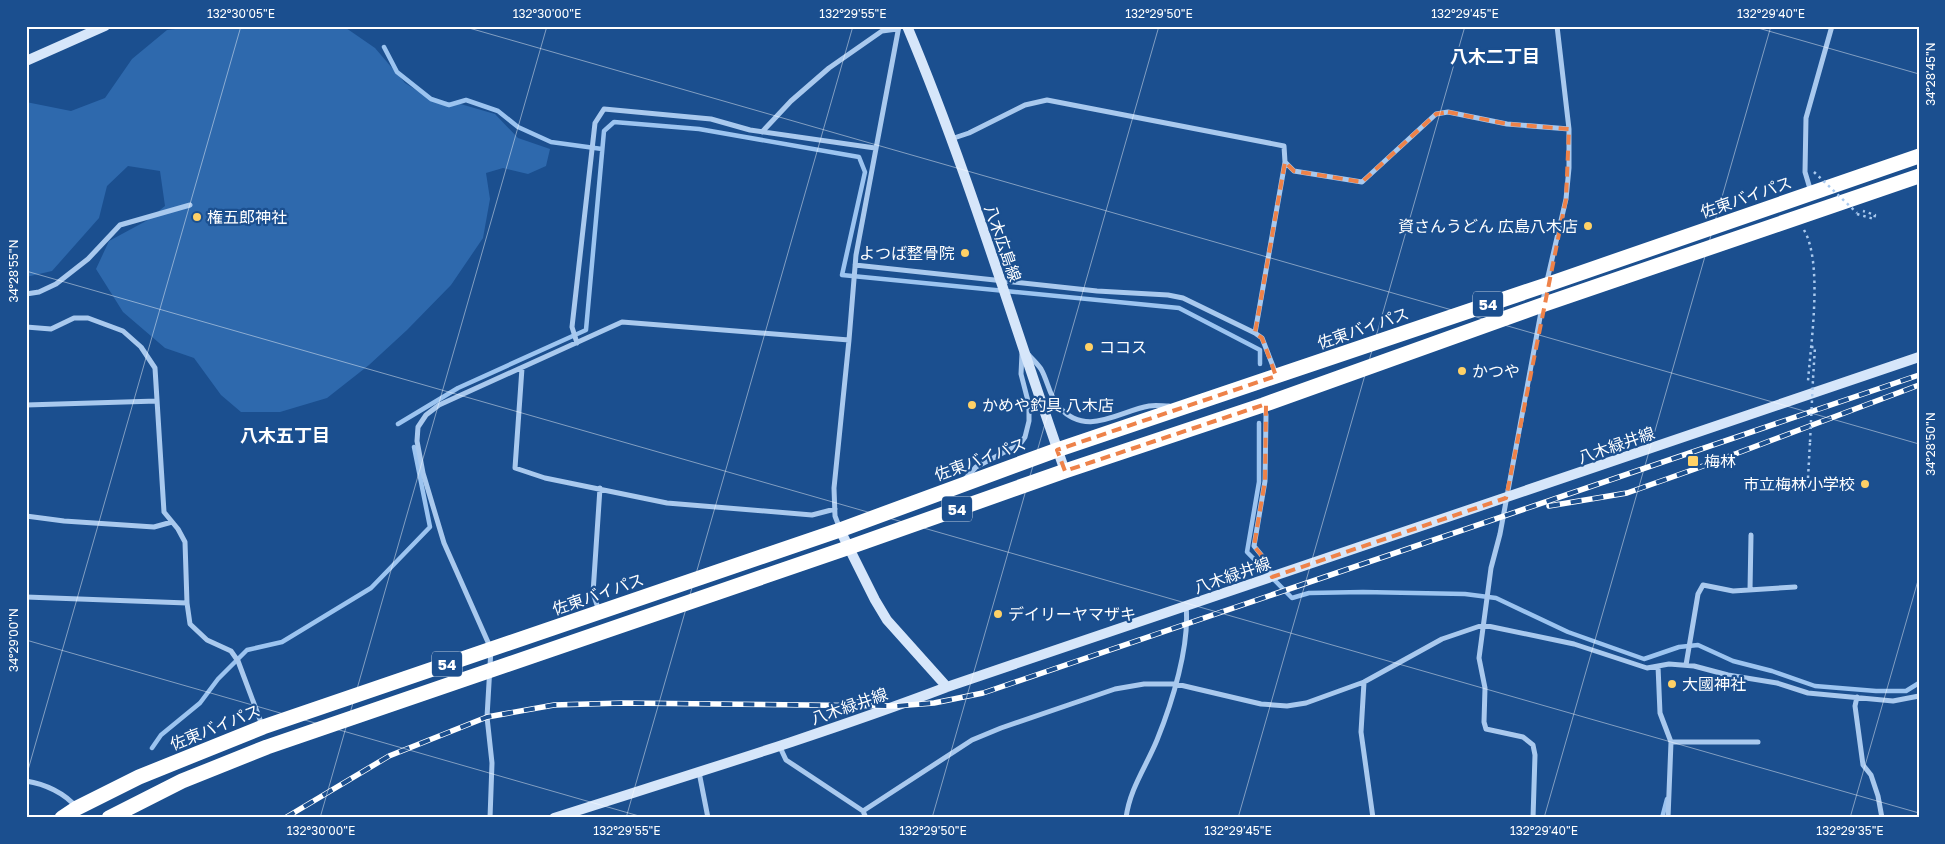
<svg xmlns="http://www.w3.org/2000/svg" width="1945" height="844" font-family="'Golos Text','Noto Sans JP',sans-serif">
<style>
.green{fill:#2e69ad}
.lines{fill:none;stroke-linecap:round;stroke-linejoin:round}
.stream{stroke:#9cc4f0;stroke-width:4.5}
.path{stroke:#a9c9ee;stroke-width:2.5;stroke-dasharray:2.5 4;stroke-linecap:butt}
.street{stroke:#a9c9ee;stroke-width:5}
.secondary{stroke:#d6e6fa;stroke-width:10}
.highway{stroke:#fff;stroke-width:15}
.rail-casing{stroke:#fff;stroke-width:5.5}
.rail{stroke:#1b4f8f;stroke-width:4;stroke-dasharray:11;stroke-linecap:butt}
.path-bridge{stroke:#a9c9ee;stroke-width:2.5;stroke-dasharray:2.5 4;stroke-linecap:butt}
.marked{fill:none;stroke:#ee8249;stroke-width:4;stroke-dasharray:10 6;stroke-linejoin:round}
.ticks{fill:none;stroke:#fff;stroke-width:1;stroke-opacity:0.45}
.poi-dot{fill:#ffd166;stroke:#1b4f8f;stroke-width:2}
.labels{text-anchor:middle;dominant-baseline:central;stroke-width:4.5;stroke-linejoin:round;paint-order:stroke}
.shield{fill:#1b4f8f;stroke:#bbcadd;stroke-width:1}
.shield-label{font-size:15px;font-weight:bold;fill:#fff}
.street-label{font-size:16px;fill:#fff;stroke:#1b4f8f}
.poi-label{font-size:16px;fill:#fff;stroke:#1b4f8f;text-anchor:start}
.neighbourhood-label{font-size:18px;font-weight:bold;fill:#fff;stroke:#1b4f8f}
.neatline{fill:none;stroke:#fff;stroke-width:2}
.ticks-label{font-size:12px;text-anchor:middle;fill:#fff}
</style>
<rect width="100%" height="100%" fill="#1b4f8f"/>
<path class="green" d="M 200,26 L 340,26 L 346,28 L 375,48 L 405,83 L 432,100 L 457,103 L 495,114 L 518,138 L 550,149 L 546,166 L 528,174 L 503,168 L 486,173 L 490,199 L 483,238 L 451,285 L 407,330 L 369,365 L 327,398 L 280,412 L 241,412 L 221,395 L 194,358 L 165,348 L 123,312 L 96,269 L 109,241 L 146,221 L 165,206 L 160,171 L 128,166 L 107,186 L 99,218 L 52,271 L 26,277 L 26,102 L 71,111 L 105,98 L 132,59 L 167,30 Z"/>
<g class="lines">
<path class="stream" d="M 384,47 L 397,72 L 431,99 L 449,105 L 466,100 L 498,111 L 518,127 L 551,142 L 602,149
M 1259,423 L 1259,482 L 1247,552 L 1292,598 L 1309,593 L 1363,592 L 1465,594 L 1496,598 L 1568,632 L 1644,659 L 1679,647 L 1698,645 L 1733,661 L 1772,671 L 1815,686 L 1876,691 L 1906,691 L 1919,683
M 398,424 L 458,388 L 586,330 L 604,131 L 614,122 L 699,129 L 859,157 L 865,172 L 842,275 L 1179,308 L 1260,350 L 1260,364
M 152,748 L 161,735 L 200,703 L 218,679 L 247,650 L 282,642 L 371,588 L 430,527 L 414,447
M 1662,818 L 1667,799"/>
<path class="path" d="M 1857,214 L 1874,219 L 1875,215 L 1863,211
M 1804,230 C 1823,263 1811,342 1808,381
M 1811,347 L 1815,347 L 1813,379
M 1808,478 L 1810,442"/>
<path class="street" d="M 762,132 L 791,101 L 829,68 L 882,31 L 897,29
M 951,139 L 969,133 L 1025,105 L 1047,100 L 1284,146 L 1285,162 L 1294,171 L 1362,182 L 1436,114 L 1448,112 L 1507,124 L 1569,129
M 1811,192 L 1805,172 L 1806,118 L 1832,26
M 855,265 L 1097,291 L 1168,295 L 1183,298 L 1255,333 L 1262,338 L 1276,374
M 26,294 L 39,292 L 56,284 L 88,259 L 120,225 L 190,205
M 26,327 L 51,329 L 74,318 L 88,318 L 123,331 L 141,347 L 155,368 L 164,512 L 178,529 L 185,542 L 187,603 L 190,624 L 207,640 L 231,651 L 238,661 L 262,725
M 1255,333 L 1285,162
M 577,343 L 572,327 L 595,123 L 604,109 L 711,119 L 750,130 L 875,148
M 1028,354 C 1032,359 1037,363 1041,369 C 1048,381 1049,396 1059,407 C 1087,438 1119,411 1149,406 C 1155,405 1163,406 1169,406
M 522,368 L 515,468 L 545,478 L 667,503 L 812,515 L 835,509
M 26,405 L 157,401
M 1264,406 L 1266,415 L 1265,481 L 1254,546 L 1267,562 L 1272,577
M 966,478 L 976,467 L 1020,444 L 1025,437 L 1029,421 L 1029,405 L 1021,374 L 1022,353
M 26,516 L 64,521 L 154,527 L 172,522
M 840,529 L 835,516 L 834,488 L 849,340 L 856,255 L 899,26
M 1750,590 L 1751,535
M 26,597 L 187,603
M 599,611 L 593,593 L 600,488
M 1686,665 L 1698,594 L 1703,585 L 1733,591 L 1795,587
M 1658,666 L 1660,713 L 1671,742 L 1758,742
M 1364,682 L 1361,732 L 1373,818
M 1857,697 L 1855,706 L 1863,765 L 1871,775 L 1878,796 L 1882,818
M 779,745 L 786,760 L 863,811 L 866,818
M 699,772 L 708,818
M 26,781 C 45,784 65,793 77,808
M 863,811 L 972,740 L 1001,728 L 1115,689 L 1144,684 L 1176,684 L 1261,704 L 1287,706 L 1306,703 L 1364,682 L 1442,639 L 1483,625 L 1574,644 L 1647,668 L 1669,664 L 1694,666 L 1728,675 L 1777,683 L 1808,693 L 1893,701 L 1919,696
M 490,818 L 492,763 L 487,717 L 491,649 L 444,543 L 423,473 L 417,441 L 418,427 L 426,415 L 439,405 L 622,322 L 849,340
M 1126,818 C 1130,788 1146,767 1157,740 C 1172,703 1190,646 1186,606
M 1533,818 L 1535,755 L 1533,745 L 1523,737 L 1486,729 L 1484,722 L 1485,688 L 1479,658 L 1491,568 L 1500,534 L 1546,285 L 1566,199 L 1569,168 L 1569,129 L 1557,26
M 1668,818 L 1671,742"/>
<path class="secondary" d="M 907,26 C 968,171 1013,323 1065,471
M 26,61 L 105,26
M 840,530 L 875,600 L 887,620 L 947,687
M 554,818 C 685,776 818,736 947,687 L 1919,357"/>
<path class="highway" d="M 62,818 L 77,808 L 139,777 L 263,727 L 840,530 L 1057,450 L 1546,285 L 1919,156
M 109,818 L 182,781 L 267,747 L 850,547 L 1065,471 L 1263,405 L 1542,305 L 1919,176"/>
<defs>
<path id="rail" d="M 1549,506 L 1627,493 L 1695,469 L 1919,385
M 285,818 L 389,756 L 487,717 L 554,705 L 623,703 L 896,706 L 934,703 L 983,693 L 1919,375"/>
</defs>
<use href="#rail" class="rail-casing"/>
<use href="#rail" class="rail"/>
<path class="path-bridge" d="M 1814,172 L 1857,213
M 1810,442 L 1813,379"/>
</g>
<path class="marked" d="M 1448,112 L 1507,124 L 1569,129 L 1566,199 L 1506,498 L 1272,577 L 1267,562 L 1254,546 L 1265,481 L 1266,404 L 1065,471 L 1057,450 L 1276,376 L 1262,338 L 1255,333 L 1285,162 L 1294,171 L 1362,182 L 1436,114 Z"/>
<path class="ticks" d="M 462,26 L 1919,444M 1751,26 L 1919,74M 26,271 L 1919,813M 26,640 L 646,818M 26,777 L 241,26M 320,818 L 547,26M 626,818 L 853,26M 932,818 L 1159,26M 1238,818 L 1465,26M 1544,818 L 1771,26M 1850,818 L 1919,577"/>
<g class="poi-dot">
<circle cx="197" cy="217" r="5"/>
<circle cx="1588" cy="226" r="5"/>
<circle cx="965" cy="253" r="5"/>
<circle cx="1089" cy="347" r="5"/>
<circle cx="1462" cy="371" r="5"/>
<circle cx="972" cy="405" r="5"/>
<rect x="1687" y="455" width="12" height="12" rx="2.5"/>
<circle cx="1865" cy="484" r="5"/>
<circle cx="998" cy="614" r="5"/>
<circle cx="1672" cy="684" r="5"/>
</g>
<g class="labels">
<g class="shield">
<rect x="1473" y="291.5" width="30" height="25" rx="4"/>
<rect x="942" y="496.5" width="30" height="25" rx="4"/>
<rect x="432" y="651.5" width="30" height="25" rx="4"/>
</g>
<g class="shield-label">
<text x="1488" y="304">54</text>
<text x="957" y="509">54</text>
<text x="447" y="664">54</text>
</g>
<g class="street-label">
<text transform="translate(1746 197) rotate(-19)">佐東バイパス</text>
<text transform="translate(1003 243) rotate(71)">八木広島線</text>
<text transform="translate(1363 328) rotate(-19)">佐東バイパス</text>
<text transform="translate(1616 445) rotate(-19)">八木緑井線</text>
<text transform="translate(980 459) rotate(-20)">佐東バイパス</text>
<text transform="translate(1232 575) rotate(-19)">八木緑井線</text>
<text transform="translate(598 594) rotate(-19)">佐東バイパス</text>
<text transform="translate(849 706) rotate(-19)">八木緑井線</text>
<text transform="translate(215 727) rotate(-22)">佐東バイパス</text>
</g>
<g class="poi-label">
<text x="207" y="217">権五郎神社</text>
<text x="1578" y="226" text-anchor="end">資さんうどん 広島八木店</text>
<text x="955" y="253" text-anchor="end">よつば整骨院</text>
<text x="1099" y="347">ココス</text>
<text x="1472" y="371">かつや</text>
<text x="982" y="405">かめや釣具 八木店</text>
<text x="1704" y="461">梅林</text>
<text x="1855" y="484" text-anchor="end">市立梅林小学校</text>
<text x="1008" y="614">デイリーヤマザキ</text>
<text x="1682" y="684">大國神社</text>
</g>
<g class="neighbourhood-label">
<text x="1495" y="56">八木二丁目</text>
<text x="285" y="435">八木五丁目</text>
</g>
</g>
<rect width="1945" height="844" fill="none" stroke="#1b4f8f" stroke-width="55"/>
<rect x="28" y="28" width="1890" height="788" class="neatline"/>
<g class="ticks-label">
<text x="241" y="18">132°30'05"E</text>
<text x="547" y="18">132°30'00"E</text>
<text x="853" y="18">132°29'55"E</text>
<text x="1159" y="18">132°29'50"E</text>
<text x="1465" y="18">132°29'45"E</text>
<text x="1771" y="18">132°29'40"E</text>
<text transform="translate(1931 74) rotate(-90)" y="4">34°28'45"N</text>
<text transform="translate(14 271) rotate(-90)" y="4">34°28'55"N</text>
<text transform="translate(1931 444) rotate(-90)" y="4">34°28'50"N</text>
<text transform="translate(14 640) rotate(-90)" y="4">34°29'00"N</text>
<text x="321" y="835">132°30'00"E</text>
<text x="627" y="835">132°29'55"E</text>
<text x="933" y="835">132°29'50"E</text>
<text x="1238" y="835">132°29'45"E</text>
<text x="1544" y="835">132°29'40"E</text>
<text x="1850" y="835">132°29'35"E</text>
</g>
</svg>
